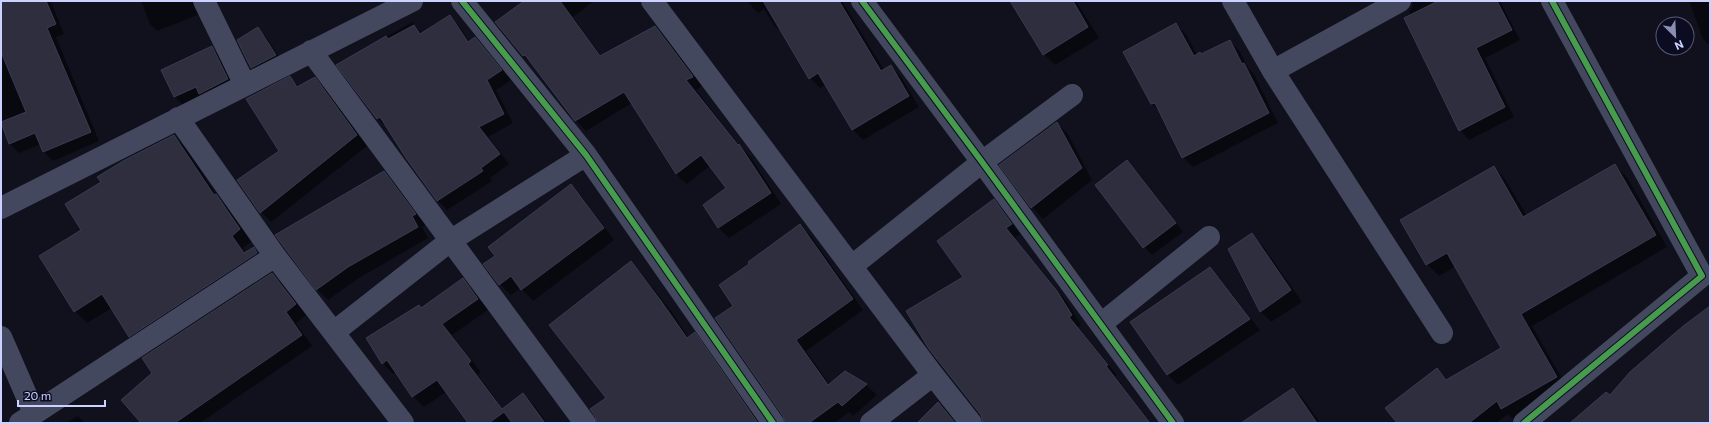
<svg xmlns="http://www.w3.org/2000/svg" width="1711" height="424" font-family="Commissioner,sans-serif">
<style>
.shadow{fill:#0007}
.building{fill:#2e2e3f;stroke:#393b52}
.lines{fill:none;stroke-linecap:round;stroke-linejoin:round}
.minor{stroke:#44485e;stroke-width:22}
.cycleway-casing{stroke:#0b0c22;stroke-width:8}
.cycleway{stroke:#469c4c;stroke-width:6}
</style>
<rect width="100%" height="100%" fill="#10111d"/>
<path class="shadow" d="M 1,1 L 51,1 L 64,34 L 56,37 L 99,141 L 53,161 L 44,152 L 41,144 L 19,153 L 10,144 L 1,122 Z
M 141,1 L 197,1 L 200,14 L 157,31 L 150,24 Z
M 526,1 L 594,1 L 573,17 L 601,56 L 655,28 L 666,38 L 702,86 L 696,90 L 739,145 L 750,156 L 781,204 L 729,238 L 718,227 L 727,188 L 710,166 L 687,184 L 676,174 L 632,103 L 586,131 L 575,120 L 534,66 L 523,56 Z
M 747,1 L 842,1 L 884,70 L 891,66 L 901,77 L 919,107 L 863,140 L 853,130 L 826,85 L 820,88 L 810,78 L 783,34 L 773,24 L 764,9 L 758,13 Z
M 1011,1 L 1076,1 L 1099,38 L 1055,65 L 1044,54 Z
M 1413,1 L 1500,1 L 1520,40 L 1485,58 L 1514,117 L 1469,140 L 1460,130 L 1409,11 L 1412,8 Z
M 1689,1 L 1710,1 L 1710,46 L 1703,39 Z
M 449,16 L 459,26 L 470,42 L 475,38 L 484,48 L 511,80 L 496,90 L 513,123 L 488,137 L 509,164 L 490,178 L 492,181 L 447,210 L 437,200 L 387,128 L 378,119 L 338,65 L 412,22 L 423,34 Z
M 1176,25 L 1186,34 L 1197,55 L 1201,55 L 1229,41 L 1239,50 L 1249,69 L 1254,74 L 1278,123 L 1193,167 L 1183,157 L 1160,112 L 1152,104 L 1124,53 Z
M 258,29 L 266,37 L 284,64 L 260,76 L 252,68 Z
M 212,47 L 220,56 L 236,88 L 183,105 L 174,96 Z
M 290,78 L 299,87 L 315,78 L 325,89 L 367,146 L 271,222 L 261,212 L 280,151 Z
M 1057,123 L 1068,134 L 1092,180 L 1043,219 L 1032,207 L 1001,165 Z
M 174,136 L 186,148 L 220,200 L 228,208 L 252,241 L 243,248 L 246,253 L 253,248 L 266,261 L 142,348 L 130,336 L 112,308 L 87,323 L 75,311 L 83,230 Z
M 1127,162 L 1136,170 L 1183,232 L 1152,255 L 1144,247 Z
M 1615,166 L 1627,177 L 1667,247 L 1532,326 L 1568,389 L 1514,420 L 1508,414 L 1496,423 L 1398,423 L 1437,369 L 1448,380 L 1503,349 L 1456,266 L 1439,276 L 1427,264 L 1494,167 L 1505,179 L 1527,216 Z
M 384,172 L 395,183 L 425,225 L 422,227 L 428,238 L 359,278 L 328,300 L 317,289 Z
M 571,186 L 582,197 L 614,240 L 533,301 L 521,288 L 511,295 L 500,284 L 496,256 Z
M 994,201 L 1003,210 L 1020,234 L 1015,238 L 1067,302 L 1081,325 L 1078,327 L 1117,375 L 1115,376 L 1151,423 L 984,423 L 964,277 Z
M 800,226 L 811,236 L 863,310 L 806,351 L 830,385 L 845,372 L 866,385 L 877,395 L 853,416 L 849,412 L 834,423 L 786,423 L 734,306 L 750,264 Z
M 1252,235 L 1263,246 L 1302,302 L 1271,322 L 1260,311 Z
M 631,263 L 641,273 L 672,312 L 689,338 L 694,334 L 705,344 L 760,423 L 598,423 L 607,398 Z
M 1210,269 L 1221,280 L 1260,330 L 1178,385 L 1167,374 Z
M 272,274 L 283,285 L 306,315 L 296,323 L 312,346 L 200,423 L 143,423 Z
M 463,280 L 473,290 L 488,310 L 452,335 L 481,372 L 478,375 L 503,409 L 523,394 L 534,405 L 547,423 L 469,423 L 446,392 L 424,407 L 413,396 L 396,372 L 393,374 L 383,363 L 421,309 Z
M 1293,389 L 1306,402 L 1320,423 L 1243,423 Z
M 938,403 L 956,423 L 918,423 Z
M 78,416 L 85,423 L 65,423 Z"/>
<path class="building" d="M 1,1 L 46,1 L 56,24 L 47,28 L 91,132 L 43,152 L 35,133 L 9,144 L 1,122 L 26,112 L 1,52 Z
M 524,1 L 560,1 L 600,56 L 655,26 L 692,75 L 693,77 L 686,80 L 738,145 L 739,144 L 771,193 L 718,228 L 703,205 L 726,188 L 701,155 L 676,174 L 624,92 L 575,121 L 525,55 L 523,56 L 495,22 Z
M 763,1 L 839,1 L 881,71 L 891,65 L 909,96 L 852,130 L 818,73 L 809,79 Z
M 1010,1 L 1073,1 L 1088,27 L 1043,55 Z
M 1438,1 L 1497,1 L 1512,30 L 1476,48 L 1505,107 L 1459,131 L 1404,18 Z
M 450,15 L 468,42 L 475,37 L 502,70 L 487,80 L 504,114 L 479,127 L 500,154 L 481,168 L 483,171 L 437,201 L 406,158 L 380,117 L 377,119 L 336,65 L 386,36 L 388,39 L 414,25 L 420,34 Z
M 1176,23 L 1194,56 L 1200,52 L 1201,54 L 1230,40 L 1242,64 L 1244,63 L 1269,113 L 1182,158 L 1155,103 L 1151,104 L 1123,52 Z
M 258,27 L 276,55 L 251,68 L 237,40 Z
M 212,46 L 228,79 L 199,94 L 196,87 L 174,97 L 161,70 Z
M 290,76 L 297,87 L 315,77 L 357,135 L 260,213 L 237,180 L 279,151 L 246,99 Z
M 1057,122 L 1082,168 L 1031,208 L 999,165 Z
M 174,135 L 214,195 L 216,194 L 240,229 L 232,236 L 244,253 L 254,247 L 257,253 L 129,337 L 102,294 L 74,312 L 39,256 L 81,230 L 65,204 L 101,182 L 97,177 L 123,161 Z
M 1127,160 L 1176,223 L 1143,248 L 1095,185 Z
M 1615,164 L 1656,235 L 1521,314 L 1557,377 L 1501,409 L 1497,401 L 1469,423 L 1397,423 L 1385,408 L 1437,368 L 1446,380 L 1501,348 L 1447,253 L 1426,265 L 1400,220 L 1494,166 L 1523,217 Z
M 384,171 L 416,214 L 412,216 L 418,227 L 348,267 L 316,290 L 275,235 Z
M 571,184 L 604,228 L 521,290 L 511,276 L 499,285 L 483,264 L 495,256 L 488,247 Z
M 994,199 L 1012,224 L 1006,228 L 1057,291 L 1072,315 L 1069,317 L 1108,365 L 1106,366 L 1150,423 L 983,423 L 981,415 L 929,349 L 906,311 L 963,277 L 937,241 Z
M 800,224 L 853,299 L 796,340 L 828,385 L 845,371 L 867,384 L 842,406 L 838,402 L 809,423 L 785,423 L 783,416 L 715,318 L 733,306 L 719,285 L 749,264 L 748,262 Z
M 1252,233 L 1291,290 L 1260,312 L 1228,249 Z
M 631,261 L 661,301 L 687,338 L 695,332 L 758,423 L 597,423 L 595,416 L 590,409 L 606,398 L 549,325 Z
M 1210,267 L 1250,319 L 1167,375 L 1130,322 Z
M 272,273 L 296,304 L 286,312 L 302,335 L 175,423 L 141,423 L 121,400 L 152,373 L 142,358 Z
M 463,278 L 478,299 L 442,324 L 471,361 L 468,364 L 502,409 L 523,393 L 545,423 L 512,423 L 504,412 L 489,423 L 468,423 L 437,380 L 412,397 L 387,360 L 382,364 L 366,338 L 419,305 L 421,308 Z
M 1710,306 L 1710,423 L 1570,423 L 1606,392 L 1610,395 L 1630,372 L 1682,327 Z
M 1293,388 L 1317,423 L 1241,423 Z
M 938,402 L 955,423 L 917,423 Z"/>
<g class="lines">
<path class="minor" d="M 204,1 L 245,85
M 462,1 L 586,155 L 773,423
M 652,1 L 933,375
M 862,1 L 982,162 L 1173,423
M 1233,1 L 1273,71 L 1442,333
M 311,51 L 585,423
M 1273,71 L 1400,1
M 178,118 L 275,256
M 1,208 L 412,1
M 852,266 L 982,162 L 1072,95
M 1101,324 L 1209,237
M 334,332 L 450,241 L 586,155
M 1,337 L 34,413
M 20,423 L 275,256 L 403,423
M 871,423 L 933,375 L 971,423
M 1524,423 L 1702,276 L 1552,1"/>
<defs>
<path id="cycleway" d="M 462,1 L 586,155 L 773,423
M 862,1 L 982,162 L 1173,423
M 1524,423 L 1702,276 L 1552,1"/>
</defs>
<use href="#cycleway" class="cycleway-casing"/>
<use href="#cycleway" class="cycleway"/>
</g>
<rect width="1711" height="424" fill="none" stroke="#ccd2ff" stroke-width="4"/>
<g transform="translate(1675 36) rotate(156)"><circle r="19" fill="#0b0c22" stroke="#585b7a"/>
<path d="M0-3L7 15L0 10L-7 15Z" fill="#8a8eb0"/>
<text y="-6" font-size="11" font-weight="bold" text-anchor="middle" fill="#ccd2ff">N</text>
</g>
<path d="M18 400v6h87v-6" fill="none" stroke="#ccd2ff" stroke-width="2"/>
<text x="24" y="400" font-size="12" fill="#ccd2ff" stroke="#0b0c22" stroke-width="3" paint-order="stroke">20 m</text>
</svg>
